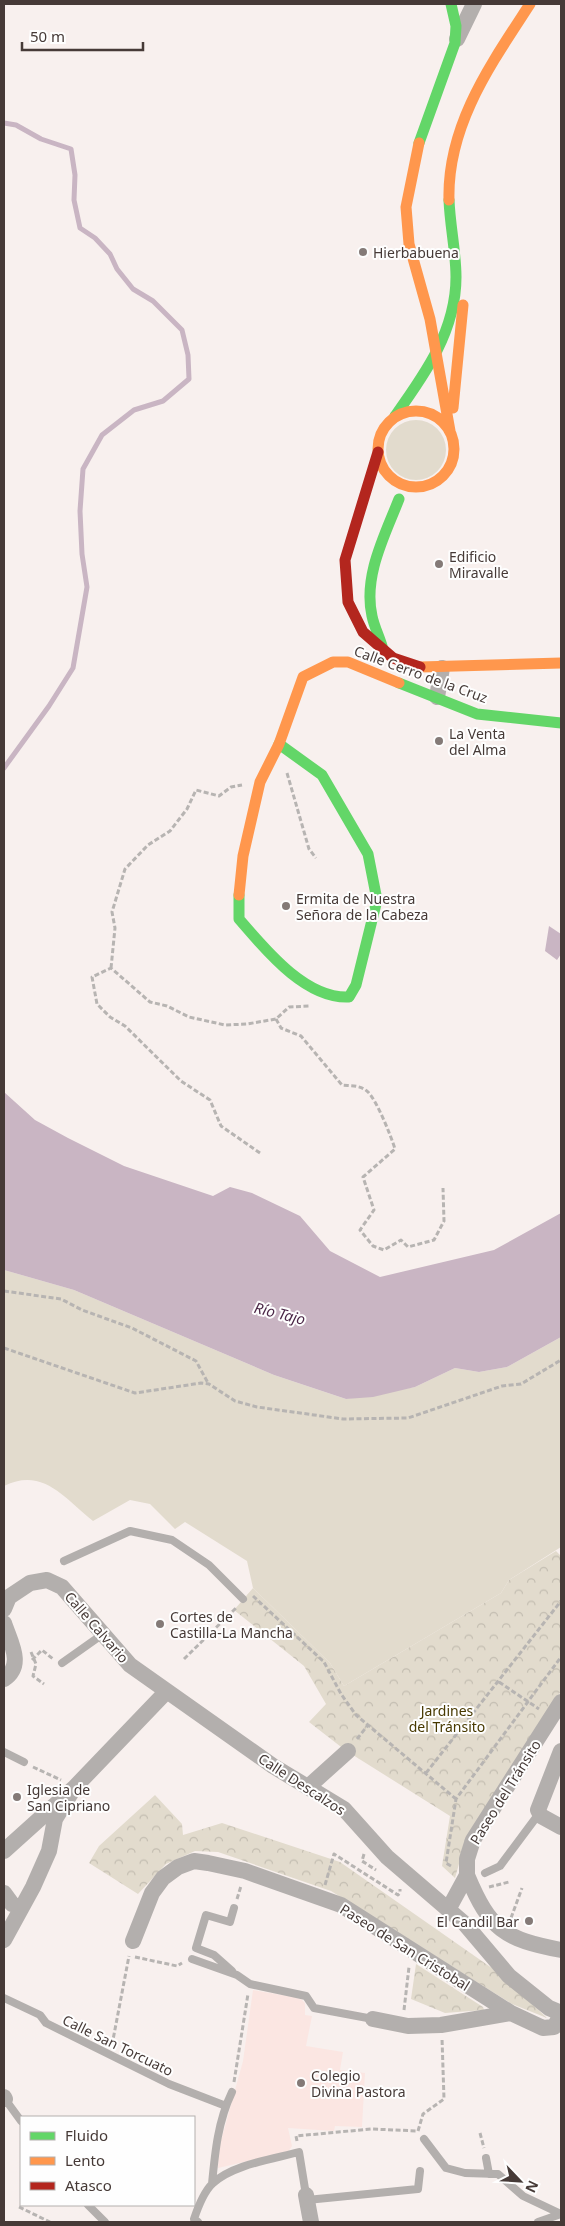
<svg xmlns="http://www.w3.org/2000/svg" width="565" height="2226" font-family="'Noto Sans',sans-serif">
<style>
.built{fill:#fbe6e2}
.green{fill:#e2dbcd}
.forest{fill:url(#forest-crowns)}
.water{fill:#c9b5c3}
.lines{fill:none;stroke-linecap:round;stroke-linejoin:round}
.stream{stroke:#c9b5c3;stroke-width:5}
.path{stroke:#b7b4b2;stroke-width:3;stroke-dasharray:5 2.5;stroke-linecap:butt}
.lane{stroke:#b3afad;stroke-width:8}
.street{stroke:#b3afad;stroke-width:16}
.fast{stroke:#63d668;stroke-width:11}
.slow{stroke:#ff974d;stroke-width:11}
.jam{stroke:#b3261e;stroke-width:11}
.poi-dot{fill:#847a77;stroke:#fefefe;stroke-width:2}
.labels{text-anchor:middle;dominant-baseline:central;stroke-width:4;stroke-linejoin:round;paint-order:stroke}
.poi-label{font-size:14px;fill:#463a37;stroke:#fefefe;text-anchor:start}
.street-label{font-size:14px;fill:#463a37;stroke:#fefefe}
.park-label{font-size:14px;fill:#483900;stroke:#fefefe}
.water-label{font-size:15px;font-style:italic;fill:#4b2747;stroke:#fefefe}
</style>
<defs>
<pattern id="forest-crowns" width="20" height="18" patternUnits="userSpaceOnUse" patternTransform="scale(1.25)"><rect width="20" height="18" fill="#e2dbcd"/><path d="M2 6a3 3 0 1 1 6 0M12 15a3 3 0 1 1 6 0" fill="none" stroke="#c3bdb1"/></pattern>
</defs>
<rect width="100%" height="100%" fill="#f8f0ee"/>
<path class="built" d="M 253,1990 L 300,1998 L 305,2003 L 305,2015 L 312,2016 L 306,2046 L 343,2052 L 340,2070 L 365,2073 L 362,2127 L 335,2126 L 334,2131 L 288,2128 L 292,2146 L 288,2152 L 218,2168 L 219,2148 L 243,2061 Z"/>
<path class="green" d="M386 450a30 30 0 1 1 60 0a30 30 0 1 1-60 0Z
M 4,1270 L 74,1290 L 274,1375 L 346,1399 L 415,1387 L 455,1368 L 479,1372 L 507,1367 L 561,1337 L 561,1547 L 509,1580 L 501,1593 L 344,1686 L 330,1663 L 253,1588 L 247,1561 L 185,1522 L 175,1529 L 150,1504 L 130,1500 L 93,1521 C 64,1498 43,1467 4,1486 Z"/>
<path class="forest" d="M 556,1551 L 561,1556 L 561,1691 L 466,1839 L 455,1878 L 442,1866 L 450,1816 L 345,1750 L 309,1722 L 326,1704 L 304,1666 L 234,1610 L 253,1588 L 330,1663 L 344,1686 L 501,1593 L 509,1580 Z
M 155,1795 L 182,1824 L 183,1835 L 222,1823 L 340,1862 L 499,1973 L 547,2018 L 512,2004 L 331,1891 L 218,1852 L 195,1851 L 166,1864 L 138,1894 L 89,1863 L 99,1846 Z
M 416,1964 L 483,2007 L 484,2010 L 445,2013 L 411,1999 Z"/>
<path class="water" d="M 549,926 L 561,934 L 561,954 L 557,960 L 545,951 Z
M 4,1092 L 35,1120 L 68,1138 L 124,1166 L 213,1196 L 230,1187 L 252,1193 L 300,1216 L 330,1251 L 380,1277 L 494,1250 L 561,1213 L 561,1337 L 507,1367 L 479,1372 L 455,1368 L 415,1387 L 373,1397 L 346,1399 L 274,1375 L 74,1290 L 4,1270 Z"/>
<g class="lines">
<path class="stream" d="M 4,123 L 16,125 L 41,139 L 71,149 L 75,175 L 74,200 L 80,228 L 95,238 L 110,254 L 117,269 L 133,289 L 153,301 L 182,330 L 188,355 L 189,379 L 163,401 L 134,410 L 102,435 L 83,469 L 80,511 L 82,554 L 87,587 L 73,668 L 49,706 L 4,768"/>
<path class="path" d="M 287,773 L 309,849 L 316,858
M 111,968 L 115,928 L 112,912 L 125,869 L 148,845 L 170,831 L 187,809 L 196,790 L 219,796 L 231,787 L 242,785
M 276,1019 L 281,1028 L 301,1036 L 342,1085 C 351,1086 361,1085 368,1092 C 377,1101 391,1136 395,1149 L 363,1177 L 374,1210 L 360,1230 L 373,1246 L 384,1250 L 401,1240 L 408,1247 L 434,1240 L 444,1221 L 443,1188
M 260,1153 L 221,1126 L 210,1100 L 181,1081 L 125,1026 L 110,1017 L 97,1004 L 92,977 L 111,968 L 150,1002 L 167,1006 L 189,1017 L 225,1025 L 247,1024 L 276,1019 L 289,1007 L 309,1006
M 4,1291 L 61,1299 L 82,1310 L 132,1328 L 196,1361 L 208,1383
M 4,1348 L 135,1393 L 201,1383 L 209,1384 L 235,1401 L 257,1407 L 343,1419 L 408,1418 L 502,1386 L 521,1384 L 561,1360
M 253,1596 L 324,1662 L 341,1694 L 356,1715 L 456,1799
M 31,1652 L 36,1664 L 33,1676 L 44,1684
M 184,1659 L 237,1607
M 32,1660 L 42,1650 L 53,1659
M 499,1682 L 539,1709
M 357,1739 L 368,1725
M 33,1767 L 61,1780
M 426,1773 L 561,1601
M 364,1854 L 362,1861 L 376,1870
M 451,1866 L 446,1863 L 456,1799 L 561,1657
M 325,1885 L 334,1854 L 398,1895 L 400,1893 L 400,1889
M 489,1887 L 509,1882
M 237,1899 L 241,1886
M 511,1918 L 522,1888
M 135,1957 L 177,1966 L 182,1963
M 404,2010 L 409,1967
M 112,2045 L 129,1956
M 234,2082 L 248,1994
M 418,2131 L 423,2114 L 444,2099 L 442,2038
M 480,2133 L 484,2148
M 297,2141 L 296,2136 L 371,2129 L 418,2131
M 19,2207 L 50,2222"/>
<path class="lane" d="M 64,1561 L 130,1531 L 172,1540 L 209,1565 L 243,1599
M 62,1663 L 103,1634
M 4,1752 L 24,1762
M 485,1873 L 500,1866 L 535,1819 L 541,1816
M 192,1959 L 237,1975 L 250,1984 L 306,1996 L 314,2008 L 373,2019
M 232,1971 L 214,1955 L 196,1948 L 206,1915 L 230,1922 L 234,1908
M 4,1998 L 40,2015 L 46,2023 L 169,2084 L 226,2106
M 5,2099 L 21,2121
M 424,2139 L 446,2168 L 465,2173 L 498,2174 L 523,2196 L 561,2214
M 486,2158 L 489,2174
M 212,2184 C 215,2152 218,2121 232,2092
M 307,2200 L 418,2189 L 420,2171
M 88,2205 L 105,2222
M 198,2222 L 194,2219 C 198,2207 203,2193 212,2184 C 231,2165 273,2159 299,2152 L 306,2195
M 538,2222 L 561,2214"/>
<path class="street" d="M 457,39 L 474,4
M 437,697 L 442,668
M 4,1609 L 9,1597 L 30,1583 L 47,1580 L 62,1587 L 130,1665 L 273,1766 L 344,1809 L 387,1857 L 465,1924 L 509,1976 L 549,2008 L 561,2013
M 4,1623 C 10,1642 25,1665 4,1679
M 561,1751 L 538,1810 L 541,1816 L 561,1827
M 308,1787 L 348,1751
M 74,1788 L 167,1691
M 4,1851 L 74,1788 L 55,1819 L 49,1851 L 33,1887 L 4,1940
M 467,1875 C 490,1930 504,1939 561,1950
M 4,1893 L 12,1904
M 449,1908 L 467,1875 L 467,1859 L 473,1840 L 561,1702
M 133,1941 L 152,1893 L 163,1878 L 178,1867 L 194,1861 L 208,1863 L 245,1871 L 341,1905 L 511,2013 L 543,2028 L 554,2027 L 561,2015
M 373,2019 L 408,2026 L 441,2025 L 511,2013
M 4,2097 L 5,2099
M 306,2195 L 311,2222"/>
<path class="fast" d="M 419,143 L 455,43 L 456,26 L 451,4
M 395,416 C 425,374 456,331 456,277 C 456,252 450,226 449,200
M 382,646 C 379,636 374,626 372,616 C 363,576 385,535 399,499
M 399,683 L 477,714 L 561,723
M 239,895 L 239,919 C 265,949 305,999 349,997 L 356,985 L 377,900 L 368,854 L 322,775 L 279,744"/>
<path class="slow" d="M 419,143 L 406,207 L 409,244 L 430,319 L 450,431
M 449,200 C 447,125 491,64 530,4
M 453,408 L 463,305
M378 449a38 38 0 1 1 76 0a38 38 0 1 1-76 0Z
M 420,667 L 561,663
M 239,895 L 243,856 L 260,782 L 279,744 L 303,677 L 333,662 L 348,662 L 399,683"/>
<path class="jam" d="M 378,452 L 345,560 L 348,602 L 363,632 L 393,658 L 420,667"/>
</g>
<g class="poi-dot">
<circle cx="363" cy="252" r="5"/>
<circle cx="439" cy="564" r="5"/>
<circle cx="439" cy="741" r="5"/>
<circle cx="286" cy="906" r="5"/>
<circle cx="160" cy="1624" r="5"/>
<circle cx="17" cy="1797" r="5"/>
<circle cx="529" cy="1921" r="5"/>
<circle cx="301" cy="2083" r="5"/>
</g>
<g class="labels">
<g class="poi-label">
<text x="373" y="252">Hierbabuena</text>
<text x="449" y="556">Edificio<tspan x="449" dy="16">Miravalle</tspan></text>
<text x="449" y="733">La Venta<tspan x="449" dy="16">del Alma</tspan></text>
<text x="296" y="898">Ermita de Nuestra<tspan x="296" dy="16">Señora de la Cabeza</tspan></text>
<text x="170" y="1616">Cortes de<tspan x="170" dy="16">Castilla-La Mancha</tspan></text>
<text x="27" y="1789">Iglesia de<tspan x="27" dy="16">San Cipriano</tspan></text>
<text x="519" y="1921" text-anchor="end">El Candil Bar</text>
<text x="311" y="2075">Colegio<tspan x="311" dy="16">Divina Pastora</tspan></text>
</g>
<g class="street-label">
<text transform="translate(421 674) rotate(20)">Calle Cerro de la Cruz</text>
<text transform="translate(97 1627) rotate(49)">Calle Calvario</text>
<text transform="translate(302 1784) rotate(33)">Calle Descalzos</text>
<text transform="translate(505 1792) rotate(-58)">Paseo del Tránsito</text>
<text transform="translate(405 1947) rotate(32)">Paseo de San Cristobal</text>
<text transform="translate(118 2045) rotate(26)">Calle San Torcuato</text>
</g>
<g class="park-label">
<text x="447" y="1710">Jardines<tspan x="447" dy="16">del Tránsito</tspan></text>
</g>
<g class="water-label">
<text transform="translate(280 1313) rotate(14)">Río Tajo</text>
</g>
</g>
<rect width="565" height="2226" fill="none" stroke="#463a37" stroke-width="10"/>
<rect x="20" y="2116" width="175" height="90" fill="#fefefe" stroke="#b4b0ae"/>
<rect x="30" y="2132" width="25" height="8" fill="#63d668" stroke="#b4b0ae"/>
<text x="65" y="2141" font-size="15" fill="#463a37">Fluido</text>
<rect x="30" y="2157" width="25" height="8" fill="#ff974d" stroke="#b4b0ae"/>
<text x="65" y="2166" font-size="15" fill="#463a37">Lento</text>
<rect x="30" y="2182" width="25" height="8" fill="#b3261e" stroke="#b4b0ae"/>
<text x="65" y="2191" font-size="15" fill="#463a37">Atasco</text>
<g transform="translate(520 2181) rotate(115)" stroke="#fefefe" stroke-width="4" paint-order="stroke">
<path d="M0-4L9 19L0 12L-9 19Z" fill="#463a37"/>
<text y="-8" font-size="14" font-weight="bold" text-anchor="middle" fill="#463a37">N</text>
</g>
<path d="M22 42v8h121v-8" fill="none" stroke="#463a37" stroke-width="2.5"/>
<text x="30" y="42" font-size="15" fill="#463a37" stroke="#fefefe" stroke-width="4" paint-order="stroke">50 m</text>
</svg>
